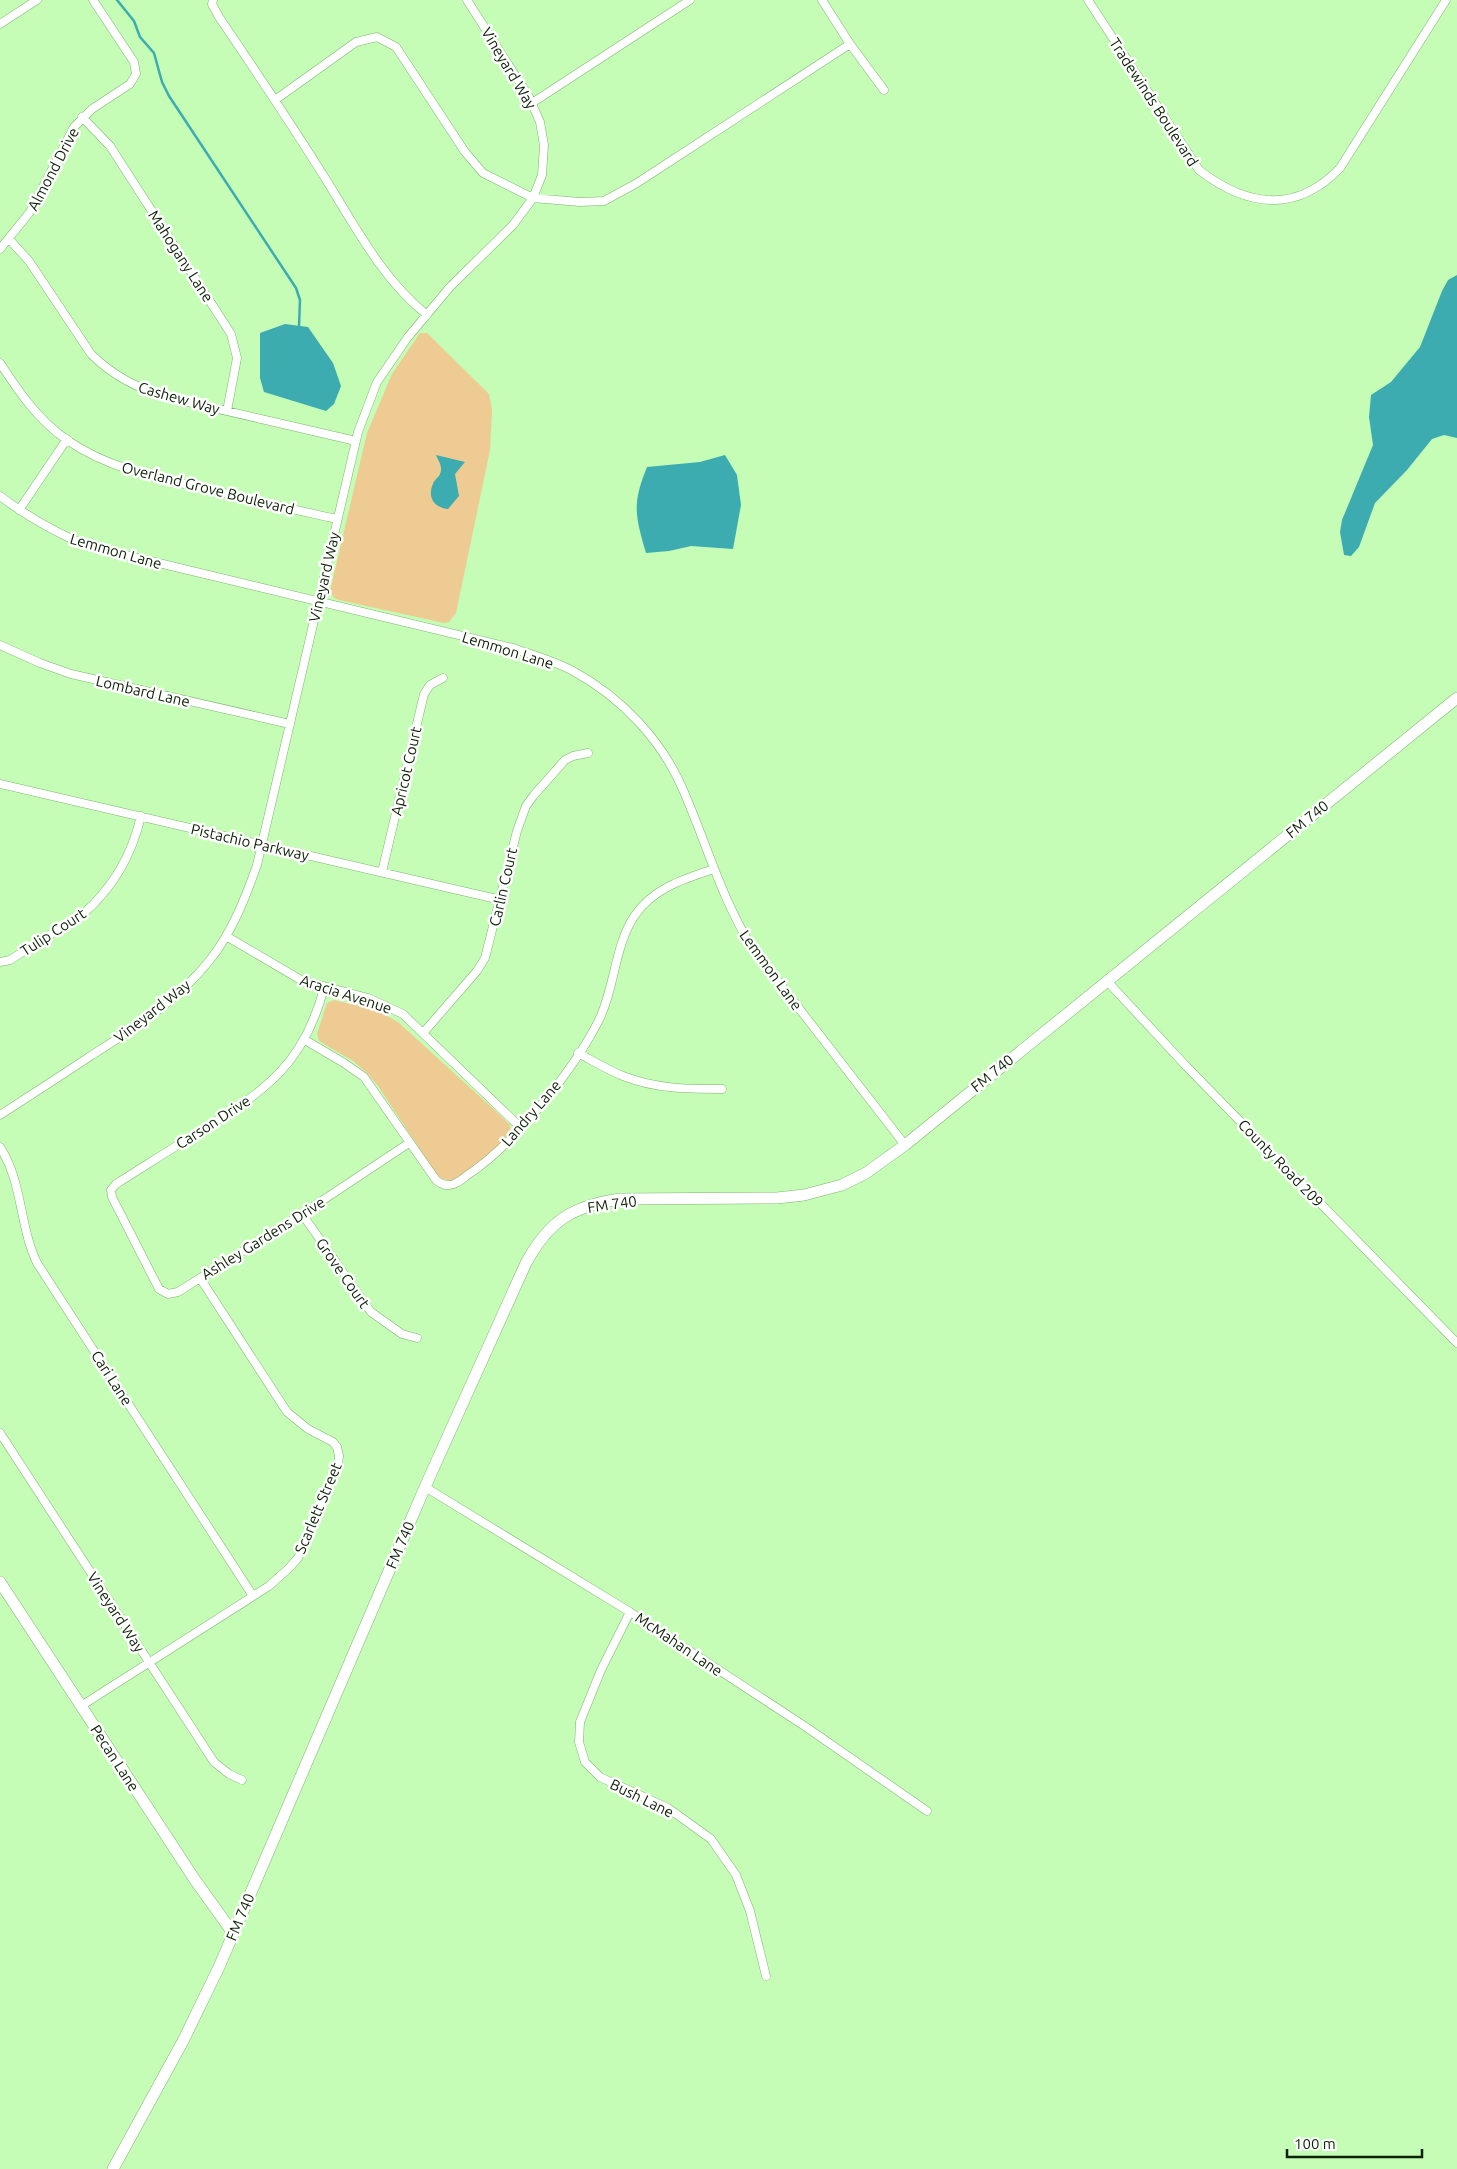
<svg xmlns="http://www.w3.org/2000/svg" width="1457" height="2169" font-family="Ubuntu,sans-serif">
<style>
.green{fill:#eecb92}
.water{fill:#3cacb1}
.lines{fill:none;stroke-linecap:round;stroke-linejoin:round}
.stream{stroke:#3cacb1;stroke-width:2.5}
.street-casing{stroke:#7fb371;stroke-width:9}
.secondary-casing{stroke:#7fb371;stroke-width:12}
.street{stroke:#fff;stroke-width:8}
.secondary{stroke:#fff;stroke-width:11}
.labels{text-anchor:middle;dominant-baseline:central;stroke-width:5;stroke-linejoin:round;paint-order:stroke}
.street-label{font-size:15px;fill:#0d2107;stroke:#fff}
</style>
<rect width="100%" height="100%" fill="#c5fcb6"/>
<path class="green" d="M 420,333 L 427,333 L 489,394 L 492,410 L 490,450 L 456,613 L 449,622 L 444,623 L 339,600 L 334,598 L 330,591 L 367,433 L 392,374 Z
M 334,1000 L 376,1010 L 398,1022 L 500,1115 L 510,1125 L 510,1132 C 501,1143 465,1178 451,1180 C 445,1181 441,1178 437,1175 L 378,1086 L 366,1072 L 353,1061 L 319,1041 L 317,1034 L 327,1003 Z"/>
<path class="water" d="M 1457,275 L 1457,438 L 1444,435 L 1432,439 L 1407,470 L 1375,503 L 1359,547 L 1351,556 L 1344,555 L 1340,532 L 1342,520 L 1373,445 L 1369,417 L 1371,395 L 1391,382 L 1420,347 L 1442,291 L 1448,280 Z
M 285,324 L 308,327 L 333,363 L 341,386 L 334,404 L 326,411 L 264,392 L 260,378 L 260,333 Z
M 436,455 L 465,462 L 455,474 L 459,496 L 448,509 C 434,508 427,497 433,484 C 434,480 438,478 440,474 C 443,467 439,462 436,455 Z
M 725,455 L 737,475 L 741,505 L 733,549 L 691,546 L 669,551 L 646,553 C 635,515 632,504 647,467 L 700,462 Z"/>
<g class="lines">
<path class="stream" d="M 117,0 L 134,21 L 140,37 L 154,53 L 162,82 L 169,96 L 296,288 L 300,300 L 299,326"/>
<defs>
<path id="street" d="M 213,0 L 212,4 L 219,17 C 255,70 291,124 325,178 C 355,226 382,279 427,315
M 822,0 L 850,44 L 884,90
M 1088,0 L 1199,170 C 1247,207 1296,214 1340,168 L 1446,0
M 0,24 L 37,0
M 275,100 L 356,42 L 377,37 L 396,47 L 465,152 L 483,173 L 533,198 L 580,202 L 604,201 L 637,183 L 850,44
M 532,103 L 690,0
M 82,117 L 110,146 L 231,334 L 237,358 L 227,411
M 9,239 L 29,261 L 91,354 C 114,377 140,390 171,398 L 356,441
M 0,249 L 30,212 L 74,127 L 92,109 L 130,84 L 136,74 L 134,62 L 93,0
M 0,363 C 19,392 38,420 67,440 C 109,469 158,478 207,489 C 250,499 294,510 337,519
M 0,496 C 28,517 56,533 88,546 L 513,648 C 533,655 554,661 573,671 C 621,697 663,741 684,792 C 707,845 722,900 753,949 L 905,1145
M 19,510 L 67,439
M 0,645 L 40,663 L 71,674 L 290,724
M 0,784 L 501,900
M 382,872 L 424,694 L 430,685 L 443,678
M 226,936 L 301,980 L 368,998 L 403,1014 L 520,1127
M 0,962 L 10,960 L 83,914 C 114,887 132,855 141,816
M 1107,981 L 1187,1067 L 1457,1343
M 324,988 C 304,1064 267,1089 204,1129 C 174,1147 145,1166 116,1184 L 111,1190 L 112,1197 L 159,1289 L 168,1294 L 178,1292 L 302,1214 L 409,1143
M 424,1032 L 477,971 L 485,958 L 517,831 L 526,806 L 534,795 L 565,760 L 573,756 L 588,753
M 305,1040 L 344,1063 L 364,1077 L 436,1180 C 440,1183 444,1186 449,1185 C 457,1185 463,1178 469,1174 C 515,1143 572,1072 598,1022 C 615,989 614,946 635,915 C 654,888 684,879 714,869
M 578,1053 C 593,1061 608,1070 623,1076 C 656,1089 688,1089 722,1089
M 0,1115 C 31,1095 62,1075 92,1055 C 135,1028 178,1000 210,960 C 232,932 245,899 257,865 L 358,432 L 377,382 L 408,337 L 450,287 L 513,225 L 533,198 L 542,175 L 544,145 L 540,122 L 529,97 L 467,0
M 0,1147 C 23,1183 19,1225 37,1263 L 253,1596
M 302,1214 L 371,1312 L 402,1334 L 417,1338
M 0,1433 L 214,1762 L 229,1774 L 242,1780
M 425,1487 L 630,1612 L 806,1727 L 927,1811
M 630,1612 L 601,1670 L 580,1722 L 579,1742 L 585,1762 L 600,1777 L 668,1808 L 711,1839 L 736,1875 L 750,1911 L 766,1976
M 81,1706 L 269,1586 L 289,1568 L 298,1558 L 338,1465 L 339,1456 L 337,1447 L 333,1442 L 308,1429 L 287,1412 L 200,1278"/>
<path id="secondary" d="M 0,1582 L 195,1880 L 233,1933
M 113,2169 L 183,2041 L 219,1967 L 425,1487 L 526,1263 C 549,1221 572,1206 620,1199 L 777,1198 L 804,1195 L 842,1185 L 866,1173 L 905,1145 L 1457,698"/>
</defs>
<use href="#street" class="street-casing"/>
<use href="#secondary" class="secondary-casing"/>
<use href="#street" class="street"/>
<use href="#secondary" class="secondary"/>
</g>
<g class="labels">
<g class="street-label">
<text transform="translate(509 68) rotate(59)">Vineyard Way</text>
<text transform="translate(1154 102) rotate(57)">Tradewinds Boulevard</text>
<text transform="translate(53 169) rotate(-62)">Almond Drive</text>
<text transform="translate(181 256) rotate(57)">Mahogany Lane</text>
<text transform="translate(179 398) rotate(16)">Cashew Way</text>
<text transform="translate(208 488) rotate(14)">Overland Grove Boulevard</text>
<text transform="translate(116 551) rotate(16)">Lemmon Lane</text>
<text transform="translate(324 577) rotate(-77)">Vineyard Way</text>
<text transform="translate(508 650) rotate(17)">Lemmon Lane</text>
<text transform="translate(143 691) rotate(13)">Lombard Lane</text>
<text transform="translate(406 771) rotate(-77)">Apricot Court</text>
<text transform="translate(1307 819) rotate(-39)">FM 740</text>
<text transform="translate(250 842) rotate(13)">Pistachio Parkway</text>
<text transform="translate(503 887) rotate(-77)">Carlin Court</text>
<text transform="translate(53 932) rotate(-33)">Tulip Court</text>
<text transform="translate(771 970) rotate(54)">Lemmon Lane</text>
<text transform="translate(346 994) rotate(18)">Aracia Avenue</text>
<text transform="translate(152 1011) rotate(-38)">Vineyard Way</text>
<text transform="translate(992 1073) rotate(-39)">FM 740</text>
<text transform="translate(531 1113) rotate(-49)">Landry Lane</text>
<text transform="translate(213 1122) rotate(-33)">Carson Drive</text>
<text transform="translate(1281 1163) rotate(46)">County Road 209</text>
<text transform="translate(612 1204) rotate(-8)">FM 740</text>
<text transform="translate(263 1238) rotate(-32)">Ashley Gardens Drive</text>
<text transform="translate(343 1273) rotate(55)">Grove Court</text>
<text transform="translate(112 1378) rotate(57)">Cari Lane</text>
<text transform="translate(318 1508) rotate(-67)">Scarlett Street</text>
<text transform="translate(400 1545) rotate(-67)">FM 740</text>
<text transform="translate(116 1612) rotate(57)">Vineyard Way</text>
<text transform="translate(679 1644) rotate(34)">McMahan Lane</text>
<text transform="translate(115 1758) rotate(57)">Pecan Lane</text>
<text transform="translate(642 1798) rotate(26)">Bush Lane</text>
<text transform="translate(240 1917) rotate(-67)">FM 740</text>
</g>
</g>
<path d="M1287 2149v8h135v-8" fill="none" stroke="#0d2107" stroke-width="2.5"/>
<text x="1294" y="2149" font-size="15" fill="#0d2107" stroke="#ffffff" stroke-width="4" paint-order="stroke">100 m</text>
</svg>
